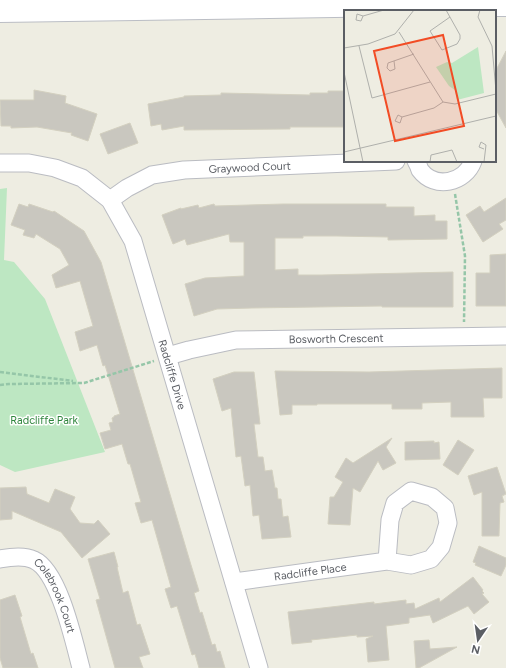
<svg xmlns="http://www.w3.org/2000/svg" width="506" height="668" font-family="Figtree,sans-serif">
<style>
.green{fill:#bde7c2}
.building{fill:#c9c7bf;stroke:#d3d0c0}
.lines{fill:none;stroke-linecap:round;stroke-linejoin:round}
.street-casing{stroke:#babcc2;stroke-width:19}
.secondary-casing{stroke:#bbbec5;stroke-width:24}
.path{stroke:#95c6a8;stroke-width:2.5;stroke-dasharray:4 2;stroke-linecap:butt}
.street{stroke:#fff;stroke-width:17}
.secondary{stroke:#fff;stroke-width:22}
.labels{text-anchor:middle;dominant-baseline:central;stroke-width:3;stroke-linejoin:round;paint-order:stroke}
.street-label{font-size:11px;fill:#5b5e64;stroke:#fff}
.park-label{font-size:11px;fill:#30863e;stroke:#fff}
.inset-road{fill:none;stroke:#afb0ac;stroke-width:1}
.view{fill:#f24c25;fill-opacity:0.15;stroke:#f24c25;stroke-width:2}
.inset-edge{fill:none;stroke:#5b5e64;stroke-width:2}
</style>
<rect width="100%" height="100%" fill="#eeede2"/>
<path class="green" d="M 7,188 L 4,260 L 14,262 L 45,299 L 105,452 L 15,472 L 0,465 L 0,189 Z"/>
<path class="building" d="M 506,51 L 506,128 L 495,108 L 495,72 Z
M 34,90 L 66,96 L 65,103 L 97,114 L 88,141 L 71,135 L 72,133 L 37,127 L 11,128 L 11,126 L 1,126 L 0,100 L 34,100 Z
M 328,91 L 345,91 L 345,127 L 290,127 L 290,129 L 184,130 L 184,126 L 162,130 L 161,124 L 151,126 L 148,104 L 184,97 L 184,96 L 221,95 L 221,93 L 310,95 L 310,93 L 328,93 Z
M 130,123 L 138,143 L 108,154 L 100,134 Z
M 506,198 L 506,220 L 499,224 L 503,229 L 483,242 L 466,215 L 480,206 L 484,212 Z
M 19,204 L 28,207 L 29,204 L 53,212 L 54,211 L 84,231 L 101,262 L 191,565 L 199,591 L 194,593 L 200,613 L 202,612 L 212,645 L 215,644 L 217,652 L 220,651 L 225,668 L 199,668 L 195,654 L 192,655 L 177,606 L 171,608 L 165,589 L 171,587 L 152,520 L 141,523 L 135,503 L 141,502 L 130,464 L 128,464 L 122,444 L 105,449 L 100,433 L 111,430 L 109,423 L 113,422 L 112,418 L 114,417 L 114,416 L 120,414 L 105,365 L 103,366 L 97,345 L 80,351 L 75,332 L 93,326 L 80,281 L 56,288 L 52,275 L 69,265 L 60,249 L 36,234 L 34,238 L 23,235 L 25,230 L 11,225 Z
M 214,204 L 215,206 L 283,204 L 386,204 L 386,207 L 414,207 L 414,216 L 435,215 L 435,221 L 447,221 L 447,239 L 388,240 L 388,237 L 337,236 L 303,236 L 303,238 L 275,238 L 275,270 L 298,269 L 298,275 L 322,275 L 453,272 L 453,307 L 382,307 L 382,306 L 252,308 L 217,309 L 194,316 L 185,284 L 205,278 L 244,276 L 244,242 L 230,242 L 229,234 L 187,245 L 185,239 L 173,244 L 162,215 L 181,208 L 181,209 L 198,205 L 199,208 Z
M 506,254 L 506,306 L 476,306 L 476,273 L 490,273 L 490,255 Z
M 502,368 L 502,398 L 483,398 L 484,417 L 451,417 L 451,402 L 422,403 L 422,409 L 392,409 L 392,404 L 317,404 L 317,405 L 292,405 L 292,414 L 280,415 L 275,371 L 369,372 Z
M 234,372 L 254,372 L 260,424 L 254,424 L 258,457 L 263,457 L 265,471 L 272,470 L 275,488 L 277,488 L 278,499 L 281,499 L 283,517 L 288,516 L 291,537 L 262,539 L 259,515 L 253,516 L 250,485 L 245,486 L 241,456 L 236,457 L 231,408 L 222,411 L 213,379 Z
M 392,438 L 386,447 L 396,463 L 383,470 L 378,461 L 360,492 L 353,488 L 350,525 L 328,524 L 330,497 L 334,497 L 343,482 L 335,477 L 346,458 L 353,463 Z
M 458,440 L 474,450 L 458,475 L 443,465 Z
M 434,441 L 434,443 L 439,442 L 440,459 L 405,460 L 405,442 Z
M 497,467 L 506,494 L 502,496 L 504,502 L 500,503 L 499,536 L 482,536 L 482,492 L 474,495 L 468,476 Z
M 26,487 L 27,494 L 49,503 L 55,489 L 75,497 L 70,509 L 80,523 L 94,524 L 98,520 L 110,534 L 82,558 L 61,532 L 12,511 L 12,519 L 0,520 L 0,488 Z
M 479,546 L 506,558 L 506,565 L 501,576 L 475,565 L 476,563 L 473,562 Z
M 114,552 L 118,567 L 117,567 L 123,593 L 128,591 L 137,625 L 140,624 L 150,654 L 139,657 L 143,668 L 115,668 L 96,600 L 100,599 L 88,559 Z
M 473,577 L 483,590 L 482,591 L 484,593 L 482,594 L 489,602 L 474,614 L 468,606 L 433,623 L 430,615 L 409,618 L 409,623 L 386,626 L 389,660 L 368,662 L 366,639 L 373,636 L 357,637 L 357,635 L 311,640 L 312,642 L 292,644 L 288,612 L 374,602 L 374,604 L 406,600 L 406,604 L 414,603 L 415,609 L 439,598 L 440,602 Z
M 15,595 L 22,616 L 20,617 L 31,654 L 33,653 L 38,668 L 3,668 L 0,658 L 0,600 Z
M 429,640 L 430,649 L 457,647 L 419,668 L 416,668 L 414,641 Z"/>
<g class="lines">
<defs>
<g id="street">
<path d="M 416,161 C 418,164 419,167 420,170 C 435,190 465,183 473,161"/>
<path id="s1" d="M 0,163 L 29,163 L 55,168 L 82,178 L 110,200 L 133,241 L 259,668"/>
<path id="s2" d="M 110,200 L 127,188 L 152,175 L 184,170 L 396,161"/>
<path id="s3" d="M 168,356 L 189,350 L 236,340 L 506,336"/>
<path id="s4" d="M 0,559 C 10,557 24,555 34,560 C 59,571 74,642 81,668"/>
<path id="s5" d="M 234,582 L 387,561 L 411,565 L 431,559 L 441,547 L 448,523 L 445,508 L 432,497 L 411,491 L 395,503 L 390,520 L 387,561"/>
</g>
<path id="secondary" d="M 0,11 L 399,5 L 506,5"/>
</defs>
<use href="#street" class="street-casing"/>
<use href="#secondary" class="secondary-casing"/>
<path class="path" d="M 455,194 L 465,256 L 464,322
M 0,372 L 73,381
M 0,385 L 9,384 L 84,383 L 154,361"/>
<use href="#street" class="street"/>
<use href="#secondary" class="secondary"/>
</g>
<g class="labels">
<g class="street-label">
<text stroke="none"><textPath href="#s2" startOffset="147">Graywood Court</textPath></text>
<text stroke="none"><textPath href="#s3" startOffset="170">Bosworth Crescent</textPath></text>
<text stroke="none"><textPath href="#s1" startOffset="306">Radcliffe Drive</textPath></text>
<text stroke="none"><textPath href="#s5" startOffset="77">Radcliffe Place</textPath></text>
<text stroke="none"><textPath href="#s4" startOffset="77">Colebrook Court</textPath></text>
</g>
<g class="park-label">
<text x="44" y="420">Radcliffe Park</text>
</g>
</g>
<g transform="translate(344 10)">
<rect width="152" height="152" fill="#eeede2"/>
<path d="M 134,37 L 140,83 L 113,90 L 111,80 L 105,76 L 92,57 L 103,52 L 108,53 Z" fill="#bde7c2"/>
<path class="inset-road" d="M 102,0 L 116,25 L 116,29 L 113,34 L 98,40 L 86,21 L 106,7M 136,0 L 134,7 L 148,36 L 152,81M 19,6 L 13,4 L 12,10 L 17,11 L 19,6 L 40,0M 55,22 L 99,92 L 111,94 L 152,84M 15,36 L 28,88 L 86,72M 0,38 L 24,34 L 51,24 L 70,0M 50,51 L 51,59 L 46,61 L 43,58 L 44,53 L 70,44M 0,62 L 19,152M 58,107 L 56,113 L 51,111 L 54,105 L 58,107 L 90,98 L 99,92M 0,142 L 152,106M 86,152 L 87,145 L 108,140 L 113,152M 140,152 L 142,135 L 137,132 L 135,137 L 140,139"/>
<path class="view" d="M 99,25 L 120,116 L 51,131 L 30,41 Z"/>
<rect width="152" height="152" class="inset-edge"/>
</g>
<g transform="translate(478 640) rotate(193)" stroke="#ffffff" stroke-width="3" paint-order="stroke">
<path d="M0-3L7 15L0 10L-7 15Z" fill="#5b5e64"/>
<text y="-6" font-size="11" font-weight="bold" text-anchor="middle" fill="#5b5e64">N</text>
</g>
</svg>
